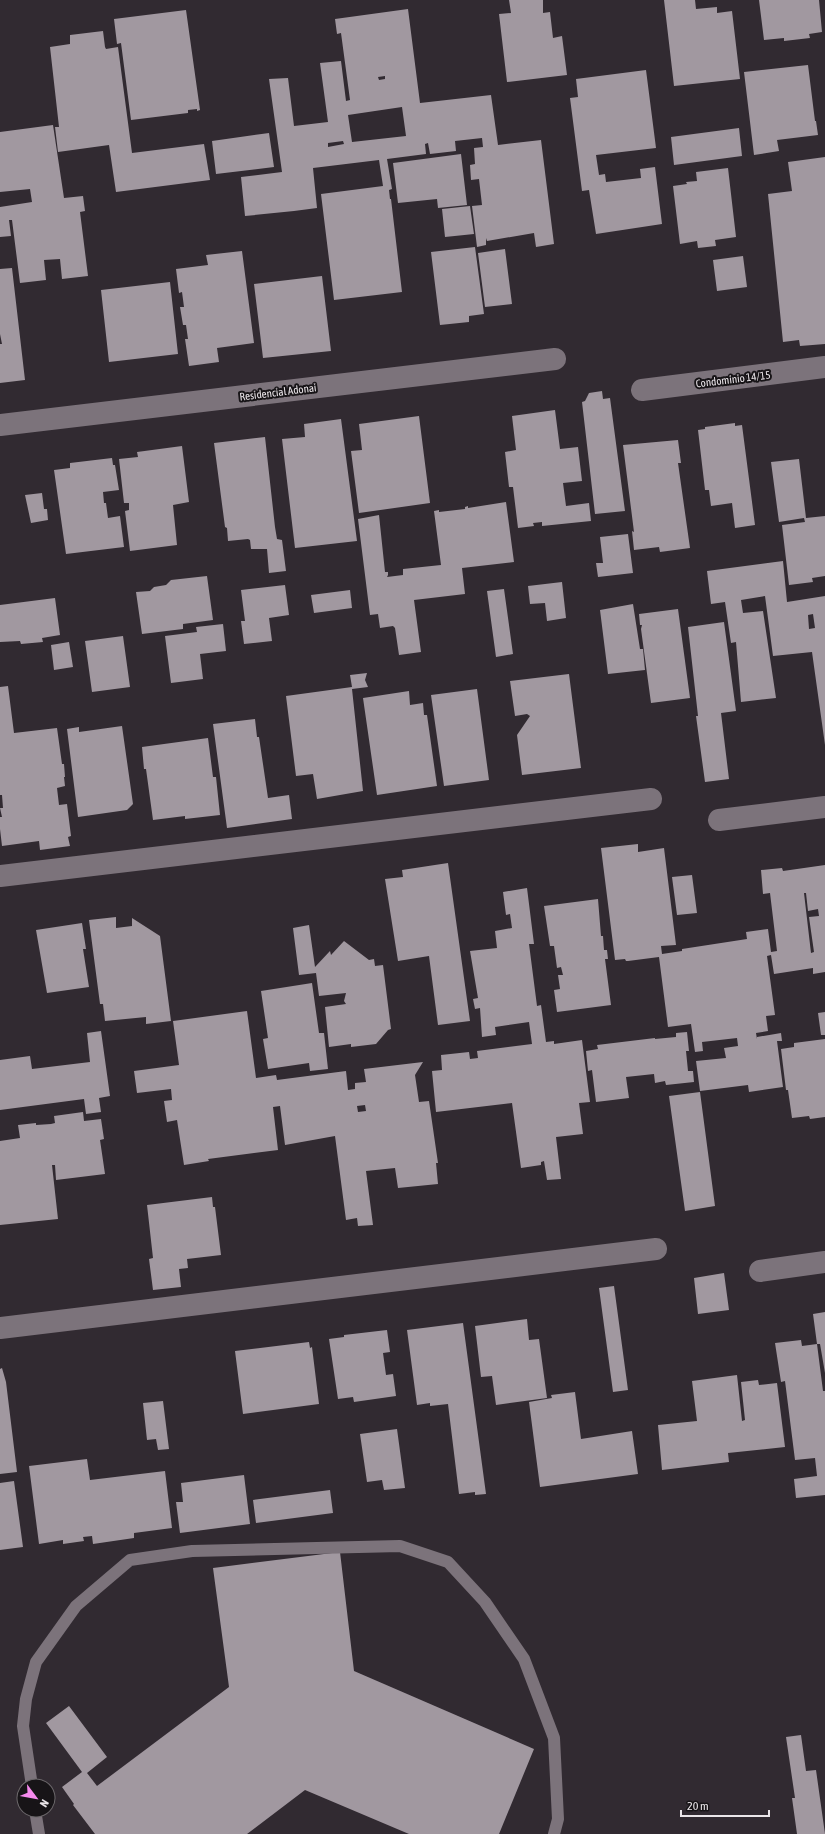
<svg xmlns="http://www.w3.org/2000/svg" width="825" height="1834" font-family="'Asap Condensed',sans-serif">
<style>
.building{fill:#a198a0;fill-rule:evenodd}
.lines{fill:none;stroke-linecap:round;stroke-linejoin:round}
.lane{stroke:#7c737b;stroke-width:12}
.street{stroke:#7c737b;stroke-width:22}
.labels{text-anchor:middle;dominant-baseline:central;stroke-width:4;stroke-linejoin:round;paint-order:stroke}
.street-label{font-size:11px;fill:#ebe6ea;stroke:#171417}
</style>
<rect width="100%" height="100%" fill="#312a31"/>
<path class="building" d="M 509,0 L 543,0 L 543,13 L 550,12 L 553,38 L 562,36 L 567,75 L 507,82 L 499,14 L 511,13 Z
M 664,0 L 695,0 L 696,9 L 717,7 L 717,13 L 732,11 L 740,79 L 674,86 Z
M 759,0 L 819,0 L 822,32 L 809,34 L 810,38 L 784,41 L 784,38 L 764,40 Z
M 408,9 L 420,103 L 491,95 L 498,145 L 541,140 L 554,244 L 536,247 L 534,233 L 487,241 L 486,238 L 486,245 L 477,247 L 472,206 L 482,205 L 479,179 L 471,180 L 470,165 L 475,164 L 474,148 L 483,147 L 482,138 L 455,141 L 456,151 L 430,154 L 428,143 L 425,144 L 426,154 L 387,159 L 392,189 L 389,190 L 390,199 L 391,199 L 402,292 L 334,300 L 321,194 L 383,186 L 379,160 L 313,168 L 317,208 L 294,211 L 245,216 L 241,177 L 282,172 L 269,79 L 288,78 L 294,126 L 328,122 L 320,63 L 341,61 L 346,101 L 350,100 L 341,33 L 337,34 L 335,19 ZM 385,76 L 385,79 L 379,80 L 378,77 ZM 402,107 L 406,136 L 352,142 L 348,115 ZM 343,141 L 344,144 L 328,147 L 328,143 Z
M 186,10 L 200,110 L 197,111 L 197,109 L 188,110 L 188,113 L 131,120 L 121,43 L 117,44 L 114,19 Z
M 103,31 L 105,47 L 106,49 L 118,47 L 132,153 L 204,144 L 210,180 L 116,192 L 109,145 L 58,152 L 55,127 L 59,127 L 50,47 L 70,44 L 70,35 Z
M 808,65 L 815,121 L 816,121 L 818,135 L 777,140 L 779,151 L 754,155 L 744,72 Z
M 646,70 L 656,148 L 596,155 L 599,175 L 605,174 L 606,182 L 641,178 L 640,169 L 655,167 L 662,224 L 596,234 L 589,190 L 582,191 L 570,98 L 578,97 L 576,79 Z
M 53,125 L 64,198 L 83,196 L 85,211 L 80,212 L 88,276 L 62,279 L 60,259 L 44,260 L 46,280 L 20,283 L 12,220 L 9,220 L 11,236 L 0,237 L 0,207 L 32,202 L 30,189 L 0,192 L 0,132 Z
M 739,128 L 742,156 L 674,165 L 671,137 Z
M 269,133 L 274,167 L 216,174 L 212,141 Z
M 461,154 L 467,205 L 438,208 L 437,199 L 398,203 L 393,163 Z
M 825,157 L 825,344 L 800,346 L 799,340 L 783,342 L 768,194 L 792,191 L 788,162 Z
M 728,168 L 736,237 L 715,240 L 716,246 L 698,248 L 697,241 L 680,244 L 673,186 L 687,184 L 686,182 L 697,181 L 696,172 Z
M 470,206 L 474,234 L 445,237 L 442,209 Z
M 475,247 L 484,314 L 469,316 L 469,322 L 440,325 L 431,252 Z
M 505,249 L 512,304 L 485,307 L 478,253 Z
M 242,251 L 254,343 L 217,348 L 219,362 L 189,366 L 185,339 L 188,339 L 186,325 L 183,325 L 180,307 L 184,307 L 182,292 L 179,293 L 176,269 L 208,265 L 206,255 Z
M 743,256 L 747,287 L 717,291 L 713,260 Z
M 12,268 L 25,380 L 0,383 L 0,344 L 2,344 L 0,334 L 0,269 Z
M 322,276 L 331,351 L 263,358 L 254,284 Z
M 170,282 L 178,354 L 109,362 L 101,290 Z
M 602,391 L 603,399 L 610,398 L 625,511 L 595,514 L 582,402 L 585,401 L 589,393 Z
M 555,410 L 560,449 L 578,447 L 582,481 L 563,483 L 566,506 L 589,503 L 591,521 L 542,526 L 542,522 L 533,523 L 534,526 L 518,528 L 513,487 L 509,487 L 505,452 L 516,450 L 512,416 Z
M 419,416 L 430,503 L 359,513 L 351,451 L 362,450 L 359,424 Z
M 341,419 L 357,541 L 295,548 L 282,439 L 305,437 L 304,424 Z
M 735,423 L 735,426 L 742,425 L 755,525 L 735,528 L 732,503 L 711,506 L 709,490 L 705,490 L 698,430 L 705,429 L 705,427 Z
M 265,437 L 275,527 L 277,539 L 282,540 L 286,571 L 269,573 L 267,549 L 251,549 L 250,540 L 248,539 L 228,541 L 227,528 L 225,527 L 214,443 Z
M 678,440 L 681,463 L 678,463 L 690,548 L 660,552 L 659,547 L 634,550 L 632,531 L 634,532 L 623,445 Z
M 182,446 L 189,502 L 173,505 L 177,545 L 130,551 L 125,511 L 129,510 L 129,503 L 124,503 L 119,459 L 138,457 L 137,452 Z
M 112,458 L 113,465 L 115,465 L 119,490 L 103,492 L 104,503 L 106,503 L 108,518 L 120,516 L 124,547 L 66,554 L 54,470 L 70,468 L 70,463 Z
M 799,459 L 806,518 L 825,516 L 825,576 L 812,578 L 813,582 L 789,585 L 782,525 L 805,522 L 804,518 L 779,522 L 771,462 Z
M 42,493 L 44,509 L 47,509 L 48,520 L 31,523 L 25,495 Z
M 506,502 L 514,562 L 462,568 L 465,594 L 414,600 L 421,652 L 399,655 L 395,628 L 393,626 L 380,628 L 378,614 L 370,615 L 358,519 L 379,515 L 385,572 L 388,572 L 388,575 L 387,577 L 403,575 L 403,569 L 441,565 L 434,511 L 439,510 L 439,512 L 465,509 L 465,507 L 468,506 L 468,508 Z
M 628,534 L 633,573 L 598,577 L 596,563 L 603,563 L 600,537 Z
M 783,561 L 787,602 L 825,596 L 825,745 L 812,652 L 773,656 L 765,596 L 741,600 L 743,613 L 763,611 L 776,698 L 741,702 L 736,642 L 731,643 L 725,602 L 711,604 L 707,571 ZM 813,614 L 815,628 L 809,629 L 808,615 Z
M 207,576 L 213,620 L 183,624 L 183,629 L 142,634 L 136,592 L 150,591 L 154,587 L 166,585 L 171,580 Z
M 562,582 L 566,618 L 547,621 L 545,603 L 530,604 L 528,586 Z
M 285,585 L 289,615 L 269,618 L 272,641 L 244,644 L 241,621 L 245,621 L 241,590 Z
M 504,589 L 513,654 L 496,657 L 487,591 Z
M 350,590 L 352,608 L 314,613 L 311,595 Z
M 55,598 L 60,635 L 42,638 L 43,642 L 21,644 L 20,641 L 0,642 L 0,605 Z
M 633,604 L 640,649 L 643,649 L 645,670 L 608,674 L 600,610 Z
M 678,609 L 690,698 L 651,703 L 641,629 L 642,625 L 640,625 L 639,614 Z
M 724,622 L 736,711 L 721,713 L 729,779 L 705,782 L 696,716 L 698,716 L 688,627 Z
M 223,624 L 226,651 L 200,654 L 203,679 L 171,683 L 165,636 L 197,632 L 196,627 Z
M 123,636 L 130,687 L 92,692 L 85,641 Z
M 69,642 L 73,667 L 54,670 L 51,645 Z
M 367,673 L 365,680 L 368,687 L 352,689 L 363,791 L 317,799 L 313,774 L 296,776 L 286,696 L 352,687 L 350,675 Z
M 569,674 L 581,768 L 522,775 L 517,735 L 530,716 L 527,714 L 515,716 L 510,681 Z
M 8,686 L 14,733 L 57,728 L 62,764 L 64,764 L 65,777 L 64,777 L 65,786 L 57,788 L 59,805 L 67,804 L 71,836 L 68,837 L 70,846 L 40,850 L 39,841 L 2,846 L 0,829 L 0,817 L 2,817 L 0,808 L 3,808 L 2,795 L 0,795 L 0,687 Z
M 477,689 L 489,780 L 444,786 L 431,695 Z
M 409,691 L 410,705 L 423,703 L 424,715 L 427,715 L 437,786 L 377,795 L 363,698 Z
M 255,719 L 257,737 L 259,737 L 268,798 L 289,795 L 292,819 L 227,828 L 213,724 Z
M 122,726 L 133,804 L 127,810 L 78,817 L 67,729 L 79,727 L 79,732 Z
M 208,738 L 213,777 L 216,777 L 220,815 L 185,819 L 185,816 L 153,820 L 146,769 L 144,769 L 142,747 Z
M 638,844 L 638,852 L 664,848 L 676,945 L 661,946 L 662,954 L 682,951 L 682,949 L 747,939 L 746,932 L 768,929 L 771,952 L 777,951 L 770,893 L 763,894 L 761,870 L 782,868 L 783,871 L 825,865 L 825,972 L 813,974 L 813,968 L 774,974 L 771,955 L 767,956 L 775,1015 L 766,1016 L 768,1031 L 756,1033 L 757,1039 L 757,1037 L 781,1033 L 782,1041 L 777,1041 L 783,1087 L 749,1092 L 748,1085 L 700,1091 L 696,1061 L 726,1058 L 724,1048 L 738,1046 L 737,1038 L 702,1042 L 703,1051 L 695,1052 L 691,1024 L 668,1027 L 659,957 L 628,961 L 626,961 L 625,959 L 615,960 L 601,848 ZM 804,893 L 806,893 L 808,911 L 818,909 L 819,916 L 809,917 L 814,952 L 811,953 Z
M 448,863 L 470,1021 L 438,1025 L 429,956 L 398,961 L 385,879 L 403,877 L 402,870 Z
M 692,875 L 697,913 L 677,915 L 672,877 Z
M 527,888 L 534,944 L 529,944 L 537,1006 L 541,1005 L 546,1042 L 554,1041 L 554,1044 L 582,1040 L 590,1102 L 579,1103 L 583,1134 L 556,1137 L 561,1179 L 547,1180 L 544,1161 L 541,1162 L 541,1165 L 521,1168 L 512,1103 L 436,1112 L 432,1071 L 442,1070 L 441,1055 L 469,1052 L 470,1059 L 478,1058 L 477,1051 L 532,1044 L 529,1022 L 495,1027 L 496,1035 L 482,1037 L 480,1008 L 475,1009 L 473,999 L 478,998 L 470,951 L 497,948 L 495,931 L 512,928 L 510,914 L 506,915 L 503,892 Z
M 598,899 L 601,936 L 603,936 L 604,950 L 607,950 L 608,959 L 605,959 L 611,1005 L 557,1012 L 554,990 L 560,989 L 558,975 L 563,975 L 561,967 L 557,968 L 554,946 L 550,946 L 544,906 Z
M 116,917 L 116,928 L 132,926 L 132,918 L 160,936 L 171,1021 L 146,1024 L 146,1017 L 105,1021 L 103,1004 L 100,1004 L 89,920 Z
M 82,923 L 86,949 L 83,949 L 89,987 L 47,993 L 36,930 Z
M 309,925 L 315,967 L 330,951 L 331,955 L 344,941 L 369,960 L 374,959 L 375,966 L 383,965 L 391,1029 L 388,1030 L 376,1044 L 351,1047 L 351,1044 L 329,1047 L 325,1007 L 346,1004 L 344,1001 L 346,993 L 319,996 L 316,973 L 299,975 L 293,928 Z
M 312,983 L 319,1033 L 324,1033 L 328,1069 L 310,1071 L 309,1063 L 268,1069 L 263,1039 L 268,1038 L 261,991 Z
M 247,1011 L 256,1078 L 276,1075 L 277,1080 L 346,1071 L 348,1090 L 355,1089 L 355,1083 L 366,1082 L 364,1069 L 423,1062 L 415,1075 L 419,1102 L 429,1101 L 438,1163 L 436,1163 L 438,1184 L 398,1188 L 395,1168 L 366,1171 L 373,1225 L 358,1226 L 357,1218 L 346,1220 L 335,1136 L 285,1145 L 280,1106 L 273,1107 L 278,1150 L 208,1159 L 209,1161 L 184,1165 L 177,1120 L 167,1122 L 164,1101 L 172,1100 L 171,1089 L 137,1093 L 134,1071 L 179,1065 L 173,1021 ZM 365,1105 L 366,1111 L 358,1112 L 357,1106 Z
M 825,1012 L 825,1035 L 821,1035 L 818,1013 Z
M 101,1031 L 110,1096 L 99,1098 L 101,1112 L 86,1114 L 84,1099 L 0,1110 L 0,1060 L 30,1056 L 32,1069 L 90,1062 L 87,1033 Z
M 687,1032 L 689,1051 L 686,1051 L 688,1071 L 693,1071 L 694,1082 L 666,1085 L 665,1081 L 655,1083 L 654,1074 L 626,1077 L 629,1098 L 596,1102 L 592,1070 L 588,1071 L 586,1051 L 598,1049 L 597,1045 L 655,1038 L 655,1039 L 676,1037 L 676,1033 Z
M 825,1039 L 825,1117 L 810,1119 L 809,1116 L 792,1118 L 788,1090 L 786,1090 L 781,1049 L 794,1047 L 794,1043 Z
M 700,1092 L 715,1206 L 685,1211 L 669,1096 Z
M 83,1112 L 84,1121 L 101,1119 L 104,1139 L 100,1140 L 105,1174 L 56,1180 L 55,1165 L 52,1165 L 58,1219 L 0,1225 L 0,1141 L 20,1138 L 18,1125 L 36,1123 L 36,1125 L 51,1124 L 55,1123 L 54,1116 Z
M 212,1197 L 213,1207 L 215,1207 L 221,1255 L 187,1259 L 188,1268 L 179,1269 L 181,1287 L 153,1290 L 149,1259 L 153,1258 L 147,1205 Z
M 724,1273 L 729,1310 L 698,1314 L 694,1278 Z
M 614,1286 L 628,1390 L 613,1392 L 599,1288 Z
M 825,1312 L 825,1373 L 820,1344 L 817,1344 L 823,1391 L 825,1391 L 825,1495 L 796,1498 L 794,1479 L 817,1476 L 815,1458 L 795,1460 L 785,1381 L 781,1382 L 775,1343 L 801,1340 L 802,1346 L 817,1344 L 813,1314 Z
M 527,1319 L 529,1340 L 539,1339 L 547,1398 L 496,1405 L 492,1376 L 481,1377 L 475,1326 Z
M 463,1323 L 486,1494 L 475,1495 L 475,1492 L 459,1494 L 448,1404 L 430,1406 L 430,1403 L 417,1405 L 407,1330 Z
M 387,1330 L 390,1352 L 383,1353 L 386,1375 L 393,1374 L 396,1396 L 354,1402 L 353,1397 L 338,1399 L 329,1339 L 344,1337 L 344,1335 Z
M 309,1342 L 310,1348 L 312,1347 L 319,1404 L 243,1414 L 235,1351 Z
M 2,1368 L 6,1382 L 17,1472 L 0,1474 L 0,1369 Z
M 737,1375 L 742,1421 L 745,1420 L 741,1382 L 758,1380 L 759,1385 L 777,1383 L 785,1447 L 728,1453 L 729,1462 L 662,1470 L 658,1425 L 697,1421 L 692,1381 Z
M 575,1392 L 581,1439 L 632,1431 L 638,1474 L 540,1487 L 529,1402 L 552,1398 L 551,1395 Z
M 163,1401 L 169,1449 L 158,1450 L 156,1439 L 147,1440 L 143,1403 Z
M 397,1429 L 405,1488 L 384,1490 L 382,1480 L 367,1482 L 360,1434 Z
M 87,1459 L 90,1480 L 165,1471 L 172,1528 L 134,1533 L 134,1538 L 93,1544 L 92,1536 L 83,1537 L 84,1541 L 63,1544 L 63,1540 L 39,1544 L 29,1466 Z
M 244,1475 L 250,1524 L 180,1533 L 176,1502 L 183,1502 L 181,1483 Z
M 14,1481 L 23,1547 L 0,1550 L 0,1483 Z
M 330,1490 L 333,1513 L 256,1523 L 253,1500 Z
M 340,1552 L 354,1671 L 534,1749 L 499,1834 L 409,1834 L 305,1790 L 247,1834 L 95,1834 L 73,1805 L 74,1804 L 62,1787 L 82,1772 L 46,1723 L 69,1706 L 107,1757 L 87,1773 L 97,1786 L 229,1687 L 213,1568 Z
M 801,1735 L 806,1771 L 816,1770 L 825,1834 L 797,1834 L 792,1798 L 795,1798 L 786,1737 Z"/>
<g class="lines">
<path class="lane" d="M 32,1786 L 23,1726 L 26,1699 L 36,1662 L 76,1606 L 130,1560 L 192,1551 L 400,1546 L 448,1562 L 485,1602 L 524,1659 L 554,1738 L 558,1819 L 554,1834
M 35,1810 L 39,1834"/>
<path class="street" d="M 642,390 L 825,367
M 0,425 L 555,359
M 719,820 L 825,807
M 0,876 L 651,799
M 760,1271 L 825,1262
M 0,1328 L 656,1249"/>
</g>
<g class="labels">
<g class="street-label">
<text transform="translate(733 379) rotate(-7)">Condomínio 14/15</text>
<text transform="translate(278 392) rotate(-7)">Residencial Adonai</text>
</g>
</g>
<g transform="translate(36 1798) rotate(122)"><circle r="19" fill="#171417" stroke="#6c686b"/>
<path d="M0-3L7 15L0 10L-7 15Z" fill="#f689ee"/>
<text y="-6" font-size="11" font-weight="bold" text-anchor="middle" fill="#ebe6ea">N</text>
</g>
<path d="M681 1810v6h88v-6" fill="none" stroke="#ebe6ea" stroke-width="2"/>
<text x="687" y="1810" font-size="12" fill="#ebe6ea" stroke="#171417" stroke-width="3" paint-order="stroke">20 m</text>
</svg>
